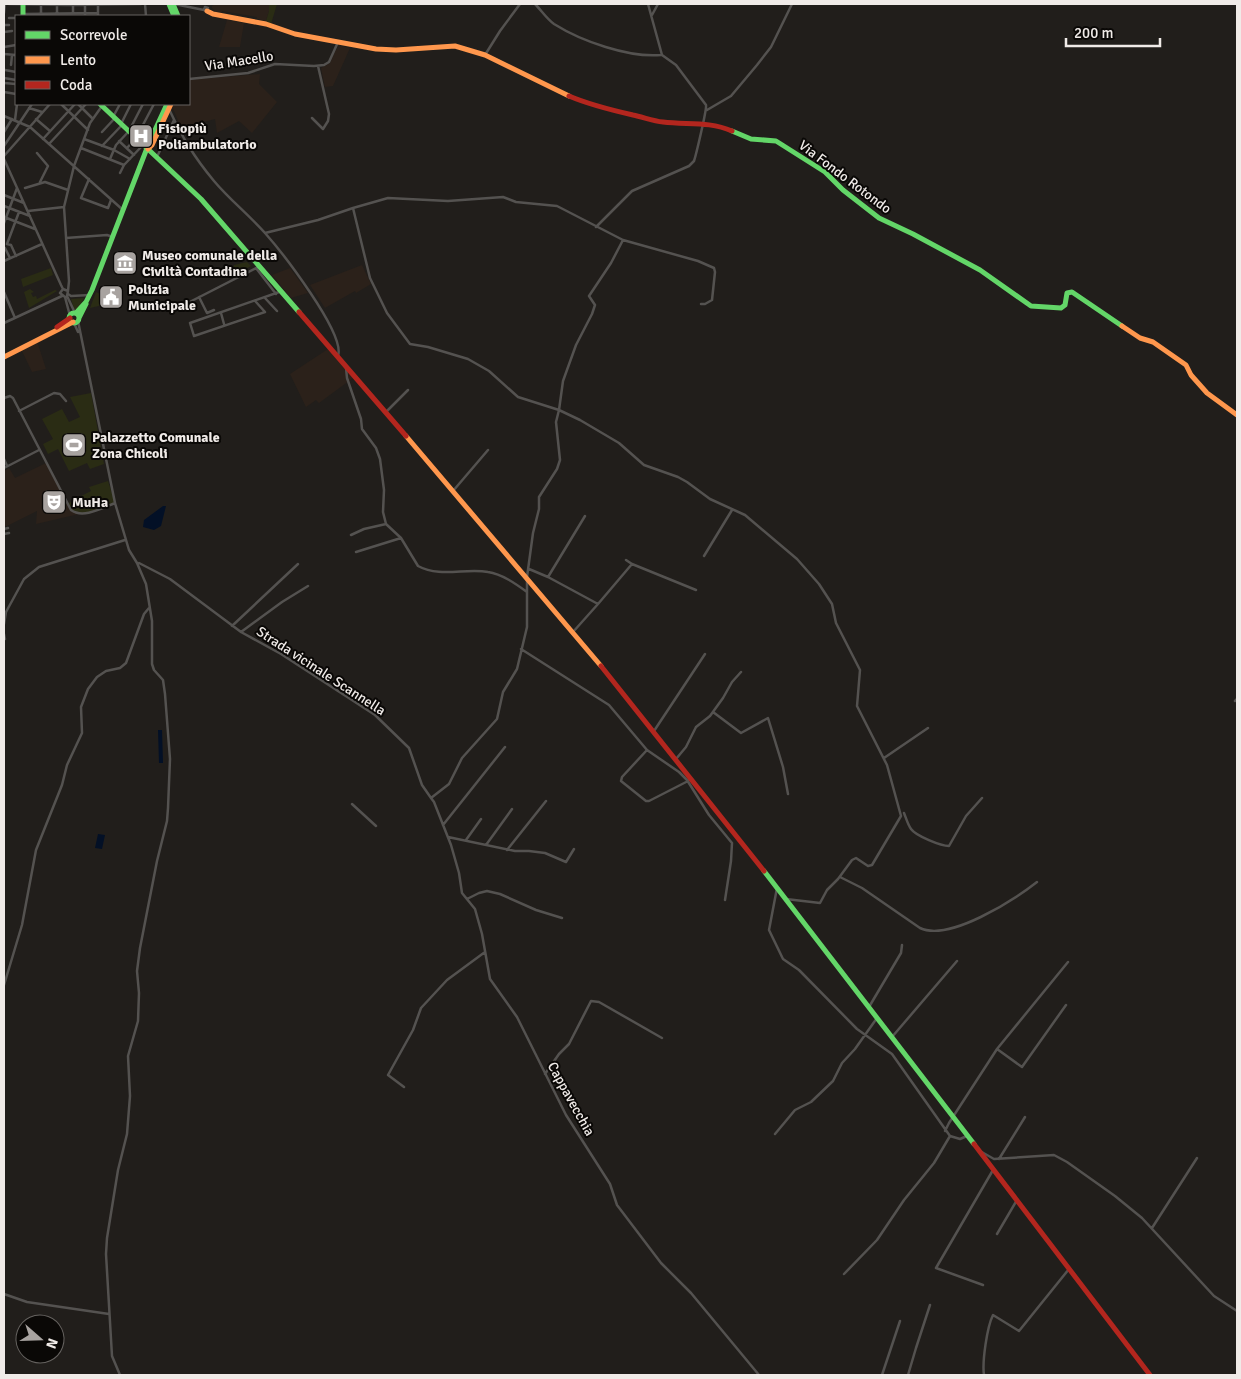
<svg xmlns="http://www.w3.org/2000/svg" width="1241" height="1379" font-family="Signika,sans-serif">
<style>
.built{fill:#2b211a}
.green{fill:#2a2c14}
.water{fill:#031026}
.lines{fill:none;stroke-linecap:round;stroke-linejoin:round}
.street{stroke:#545250;stroke-width:2.5}
.fast{stroke:#63d668;stroke-width:5}
.slow{stroke:#ff974d;stroke-width:5}
.jam{stroke:#b3261e;stroke-width:5}
.labels{text-anchor:middle;dominant-baseline:central;stroke-width:4;stroke-linejoin:round;paint-order:stroke}
.street-label{font-size:14px;fill:#f0ebe8;stroke:#0a0806}
.poi-label{font-size:14px;font-weight:bold;fill:#f0ebe8;stroke:#0a0806;text-anchor:start}
</style>
<rect width="100%" height="100%" fill="#211e1b"/>
<path class="built" d="M 215,4 L 269,4 L 269,11 L 266,21 L 257,19 L 257,17 L 222,11 L 222,13 L 216,12 L 212,8 L 212,6 Z
M 227,20 L 244,23 L 240,47 L 219,47 Z
M 338,45 L 350,48 L 333,86 L 325,87 L 321,68 L 330,63 Z
M 260,74 L 259,84 L 277,102 L 252,133 L 239,121 L 217,133 L 215,119 L 181,128 L 172,106 L 172,104 L 189,104 L 189,80 Z
M 362,265 L 371,284 L 356,293 L 355,291 L 325,308 L 310,285 Z
M 290,268 L 308,293 L 291,298 L 272,275 Z
M 37,341 L 46,369 L 32,372 L 21,349 Z
M 328,349 L 353,378 L 319,403 L 316,400 L 306,407 L 290,374 Z
M 46,463 L 68,506 L 79,514 L 36,524 L 37,511 L 7,526 L 4,526 L 4,471 L 9,468 L 15,478 Z"/>
<path class="green" d="M 269,4 L 277,4 L 271,24 L 266,21 L 269,11 Z
M 247,262 L 251,266 L 236,274 L 233,269 L 234,265 Z
M 51,268 L 53,275 L 23,287 L 21,279 Z
M 30,289 L 34,292 L 31,293 L 33,297 L 36,296 L 37,299 L 55,290 L 57,291 L 29,308 L 24,292 Z
M 96,292 L 100,294 L 103,305 L 90,308 Z
M 84,298 L 78,310 L 74,309 L 71,299 Z
M 91,393 L 104,464 L 90,469 L 87,463 L 69,471 L 58,449 L 48,454 L 43,444 L 53,439 L 42,419 L 62,409 L 69,422 L 80,417 L 70,397 Z
M 108,481 L 115,503 L 83,514 L 74,513 L 67,504 L 77,499 L 79,502 L 83,499 L 81,496 L 91,491 L 89,487 Z"/>
<path class="water" d="M 163,506 L 166,506 L 161,526 L 154,530 L 143,527 L 144,520 Z
M 158,730 L 162,730 L 163,763 L 159,763 Z
M 98,834 L 105,835 L 102,849 L 95,848 Z"/>
<g class="lines">
<path class="street" d="M 9,4 L 67,5 L 141,4
M 145,4 L 146,16
M 174,4 L 204,10
M 535,4 C 541,10 547,19 554,24 C 581,41 629,58 661,55
M 41,5 L 41,16
M 57,5 L 57,16
M 73,5 L 73,16
M 85,5 L 85,16
M 98,5 L 98,16
M 205,7 L 208,8 L 207,11 L 204,10 Z
M 4,13 L 5,4
M 23,14 L 98,13
M 652,15 L 658,4
M 9,18 L 16,18
M 4,25 L 9,25
M 4,32 L 12,31
M 4,47 L 16,45
M 4,54 L 16,55
M 485,55 L 500,31 L 520,4
M 11,65 L 12,55
M 5,70 L 16,72
M 4,78 L 16,80
M 189,79 L 248,73 L 275,64 L 314,66 L 324,65 L 329,62 L 338,42
M 4,83 L 16,84
M 4,92 L 16,94
M 61,104 L 88,130
M 78,104 L 92,118
M 29,108 L 42,112
M 169,109 C 182,137 194,157 214,181 C 229,199 249,215 265,233 C 281,251 346,334 338,356
M 707,110 L 731,96 L 757,65 L 771,47 L 792,4
M 4,116 L 30,127 L 123,210
M 113,117 L 120,104
M 312,118 L 323,129 L 328,121 L 329,114 L 318,66
M 36,119 L 50,131
M 15,120 L 17,104
M 121,124 L 131,104
M 129,131 L 143,104
M 4,132 L 12,119
M 102,132 L 115,118
M 43,139 L 75,104
M 84,139 L 114,150 L 130,159
M 119,141 L 134,155
M 49,144 L 86,104
M 4,146 L 32,104
M 102,146 L 122,125
M 81,148 L 124,165
M 127,148 L 136,138 L 154,104
M 37,153 L 48,166 L 40,182
M 4,156 L 50,104
M 157,157 L 174,120
M 4,159 L 61,285 L 63,289 L 68,291 L 67,296 L 75,313
M 110,159 L 116,145 L 129,131
M 120,173 L 124,165 L 143,145
M 89,179 L 81,198 L 108,208 L 111,200
M 25,188 L 45,182 L 68,190
M 4,195 L 24,203
M 4,206 L 30,216
M 353,208 L 370,278 L 387,313 L 410,344 L 428,347 L 468,359 L 489,371 L 518,397 L 559,410 L 580,420 L 619,443 L 644,465 L 678,477 L 687,482 L 710,499 L 745,515 L 797,559 L 819,584 L 832,604 L 836,623 L 860,670 L 857,706 L 887,765 L 901,816 L 872,865 L 868,866 L 856,858 L 852,860 L 838,879 L 827,890 L 820,903 L 786,899
M 28,211 L 64,207
M 4,217 L 35,229
M 4,223 L 17,188
M 596,227 L 632,191 L 689,166 L 694,161 C 696,155 707,109 706,105 L 676,65 L 662,55 L 648,4
M 265,233 L 318,220 L 353,208 L 388,198 L 448,201 L 503,197 L 516,202 L 557,206 L 623,240 L 698,261 L 714,268 L 715,272 L 712,300 L 705,304 L 701,304
M 66,238 L 107,235 L 113,237
M 7,244 L 19,212
M 7,244 L 11,245 L 16,256
M 5,248 L 10,258
M 4,261 L 42,244
M 256,268 L 276,294
M 63,289 L 60,293 L 65,297 L 70,316
M 68,291 L 69,281 L 64,207 L 74,166 L 90,123 L 102,106
M 4,292 L 15,318
M 68,294 L 71,296 L 90,295
M 199,297 L 207,313 L 214,310
M 265,298 L 277,311
M 256,302 L 265,312 L 194,336 L 190,323 L 282,291
M 174,310 L 260,266
M 221,313 L 224,324
M 78,321 L 115,503 L 129,550 L 137,563 L 146,584 L 152,621 L 152,664 L 154,670 L 163,680 L 165,694 L 170,759 L 168,808 L 167,821 L 157,861 L 140,948 L 137,971 L 139,993 L 138,1021 L 128,1056 L 130,1096 L 127,1134 L 118,1170 L 107,1238 L 106,1254 L 112,1356 L 120,1375
M 4,323 L 62,296
M 74,323 L 78,332
M 346,368 L 347,378 L 361,419 L 362,429 L 376,448 L 380,459 L 384,490 L 383,512 L 386,524 L 401,538 L 418,566 C 440,578 465,568 488,572 C 502,574 516,584 527,592
M 4,398 L 10,396 L 13,398 L 71,510 C 83,519 102,508 115,503
M 19,411 L 54,393 L 60,394 L 66,401
M 386,412 L 408,390
M 4,459 L 7,466
M 4,468 L 39,450
M 453,491 L 488,450
M 4,529 L 8,528
M 4,534 L 9,533
M 351,535 L 364,529 L 386,524
M 356,552 L 401,538
M 704,556 L 732,510
M 626,560 L 632,564
M 139,563 L 170,579 L 241,632 L 281,654 L 375,715 L 409,748 L 422,785 L 431,798 L 449,784 L 462,758 L 497,719 L 503,692 L 517,669 L 527,627 L 527,577 L 533,533 L 539,509 L 539,497 L 557,469 L 560,460 L 556,422 L 559,410 L 563,381 L 576,345 L 592,314 L 595,305 L 589,296 L 611,263 L 623,240
M 529,569 L 548,577 L 585,516
M 548,577 L 598,604 L 573,632
M 598,604 L 632,564 L 696,590
M 4,624 L 6,612 L 24,579 L 39,567 L 125,540
M 232,626 L 298,564
M 241,632 L 282,602 L 308,586
M 4,634 L 5,639
M 521,649 L 609,705 L 647,750 L 679,772 L 687,780 L 709,815 L 732,843 L 731,861 L 725,900
M 1235,701 L 1237,699
M 713,712 L 741,733 L 768,718 L 783,767 L 788,794
M 654,731 L 705,654
M 647,750 L 622,777 L 621,781 L 646,801 L 649,801 L 692,779
M 884,758 L 928,728
M 676,759 L 686,747 L 696,727 L 710,716 L 723,698 L 732,682 L 741,672
M 431,798 L 434,802 L 451,845 L 459,873 L 462,893 L 475,909 L 482,934 L 490,979 L 517,1017 L 566,1115 L 610,1184 L 617,1205 L 661,1263 L 691,1293 L 759,1375
M 352,804 L 376,826
M 904,813 C 906,818 908,825 911,829 C 916,836 941,846 949,846 L 966,816 L 982,798
M 443,825 L 505,747
M 448,837 L 515,851 L 529,851 L 545,853 L 566,862 L 574,849
M 466,840 L 481,819
M 486,845 L 512,809
M 507,850 L 546,801
M 840,877 L 862,888 L 920,928 C 949,942 1014,900 1037,882
M 777,888 L 769,930 L 783,959 L 799,970 L 857,1029 L 892,1054 L 950,1136 L 960,1139 L 967,1136
M 467,899 L 479,893 L 487,891 L 500,894 L 536,910 L 562,918
M 4,985 L 22,925 L 36,850 L 62,785 L 67,765 L 82,733 L 81,707 L 88,689 L 97,677 L 106,671 L 120,668 L 126,663 L 144,614 L 149,608
M 869,1007 L 901,953 L 902,945
M 892,1037 L 957,961
M 997,1049 L 1022,1067 L 1066,1005
M 545,1074 L 559,1054 L 569,1044 L 591,1001 L 599,1002 L 662,1038
M 404,1087 L 388,1075 L 413,1030 L 421,1008 L 447,980 L 485,952
M 945,1131 L 949,1123 L 997,1049 L 1068,962
M 775,1134 L 795,1110 L 811,1102 L 833,1081 L 842,1063 L 855,1049 L 877,1018
M 980,1151 L 994,1159 L 1054,1155 L 1067,1162 L 1115,1196 L 1142,1218 L 1214,1296 L 1237,1311
M 999,1159 L 1025,1117
M 1152,1228 L 1197,1158
M 997,1234 L 1017,1200
M 844,1274 L 877,1240 L 904,1200 L 934,1163 L 950,1136
M 983,1285 L 936,1268 L 993,1170
M 4,1294 L 27,1302 L 109,1314
M 882,1375 L 900,1321
M 908,1375 L 916,1348 L 930,1305
M 984,1375 C 982,1362 987,1327 993,1315 L 1019,1331 L 1069,1269"/>
<path class="fast" d="M 23,4 L 23,16
M 169,4 L 174,16
M 173,4 L 178,16
M 100,104 L 201,199 L 299,312
M 732,131 L 751,139 L 776,141 L 825,172 L 843,190 L 879,218 L 913,234 L 980,270 L 1031,306 L 1061,308 L 1065,305 L 1067,293 L 1072,292 L 1122,326
M 76,313 L 86,302 L 92,290 L 149,143 L 167,104
M69 318a5 5 0 1 1 10 0a5 5 0 1 1-10 0Z
M 79,318 L 86,304
M 764,871 L 974,1144"/>
<path class="slow" d="M 207,11 L 213,14 L 266,24 L 295,34 L 376,49 L 396,50 L 455,46 L 485,55 L 569,96
M 148,149 L 152,145 L 171,104
M 1122,326 L 1140,338 L 1153,342 L 1186,365 L 1191,375 L 1207,393 L 1237,415
M 4,357 L 73,322
M 406,436 L 601,666"/>
<path class="jam" d="M 569,96 C 590,105 611,110 633,115 C 643,117 653,121 663,122 C 687,125 709,121 732,131
M 299,312 L 406,436
M 57,327 L 70,318
M 601,666 L 764,871
M 974,1144 L 1150,1375"/>
</g>
<defs>
<symbol id="hospital-square" viewBox="-11 -11 22 22"><rect x="-9" y="-9" width="18" height="18" rx="4" fill="#a8a3a0" stroke="#0a0806"/><path d="M-5-5h3v3.5h4V-5h3V5h-3V1.5h-4V5h-3Z" fill="#fff"/></symbol>
<symbol id="museum-square" viewBox="-11 -11 22 22"><rect x="-9" y="-9" width="18" height="18" rx="4" fill="#a8a3a0" stroke="#0a0806"/><path d="M0-6L6-3V-2H-6V-3ZM-5-1h2V3h-2ZM-1-1h2V3h-2ZM3-1h2V3H3ZM-6 4H6V6H-6Z" fill="#fff"/></symbol>
<symbol id="civic-square" viewBox="-11 -11 22 22"><rect x="-9" y="-9" width="18" height="18" rx="4" fill="#a8a3a0" stroke="#0a0806"/><path d="M-.6-6.5H3V-4.5H.6V-3L4-1V1h2V6H-6V1h2V-1L-.6-3ZM-1.2 2.5V6h2.4V2.5Z" fill="#fff"/></symbol>
<symbol id="stadium-square" viewBox="-11 -11 22 22"><rect x="-9" y="-9" width="18" height="18" rx="4" fill="#a8a3a0" stroke="#0a0806"/><path d="M0-5a6.5 5 0 1 0 0 10a6.5 5 0 1 0 0-10ZM-3.5-1.8h7v3.6h-7Z" fill="#fff"/></symbol>
<symbol id="theatre-square" viewBox="-11 -11 22 22"><rect x="-9" y="-9" width="18" height="18" rx="4" fill="#a8a3a0" stroke="#0a0806"/><path d="M-5-5.5Q0-4 5-5.5V0Q5 5 0 6Q-5 5-5 0ZM-3.3-2.5H-1v1.5H-3.3ZM1-2.5H3.3v1.5H1ZM-2.8 1Q0 5.5 2.8 1Z" fill="#fff"/></symbol>
</defs>
<g fill-rule="evenodd">
<use href="#hospital-square" x="127" y="122" width="28" height="28"/>
<use href="#museum-square" x="111" y="249" width="28" height="28"/>
<use href="#civic-square" x="97" y="283" width="28" height="28"/>
<use href="#stadium-square" x="60" y="431" width="28" height="28"/>
<use href="#theatre-square" x="40" y="488" width="28" height="28"/>
</g>
<g class="labels">
<g class="street-label">
<text transform="translate(239 61) rotate(-9)">Via Macello</text>
<text transform="translate(845 177) rotate(37)">Via Fondo Rotondo</text>
<text transform="translate(321 671) rotate(33)">Strada vicinale Scannella</text>
<text transform="translate(571 1099) rotate(61)">Cappavecchia</text>
</g>
<g class="poi-label">
<text x="158" y="128">Fisiopiù<tspan x="158" dy="16">Poliambulatorio</tspan></text>
<text x="142" y="255">Museo comunale della<tspan x="142" dy="16">Civiltà Contadina</tspan></text>
<text x="128" y="289">Polizia<tspan x="128" dy="16">Municipale</tspan></text>
<text x="92" y="437">Palazzetto Comunale<tspan x="92" dy="16">Zona Chicoli</tspan></text>
<text x="72" y="502">MuHa</text>
</g>
</g>
<rect width="1241" height="1379" fill="none" stroke="#f0ebe8" stroke-width="10"/>
<rect x="15" y="15" width="175" height="90" fill="#0a0806" stroke="#666360"/>
<rect x="25" y="31" width="25" height="8" fill="#63d668" stroke="#666360"/>
<text x="60" y="40" font-size="15" fill="#f0ebe8">Scorrevole</text>
<rect x="25" y="56" width="25" height="8" fill="#ff974d" stroke="#666360"/>
<text x="60" y="65" font-size="15" fill="#f0ebe8">Lento</text>
<rect x="25" y="81" width="25" height="8" fill="#b3261e" stroke="#666360"/>
<text x="60" y="90" font-size="15" fill="#f0ebe8">Coda</text>
<g transform="translate(40 1339) rotate(110)"><circle r="24" fill="#0a0806" stroke="#666360"/>
<path d="M0-4L9 19L0 12L-9 19Z" fill="#a8a3a0"/>
<text y="-8" font-size="14" font-weight="bold" text-anchor="middle" fill="#f0ebe8">N</text>
</g>
<path d="M1066 38v8h94v-8" fill="none" stroke="#f0ebe8" stroke-width="2.5"/>
<text x="1074" y="38" font-size="15" fill="#f0ebe8" stroke="#0a0806" stroke-width="4" paint-order="stroke">200 m</text>
</svg>
